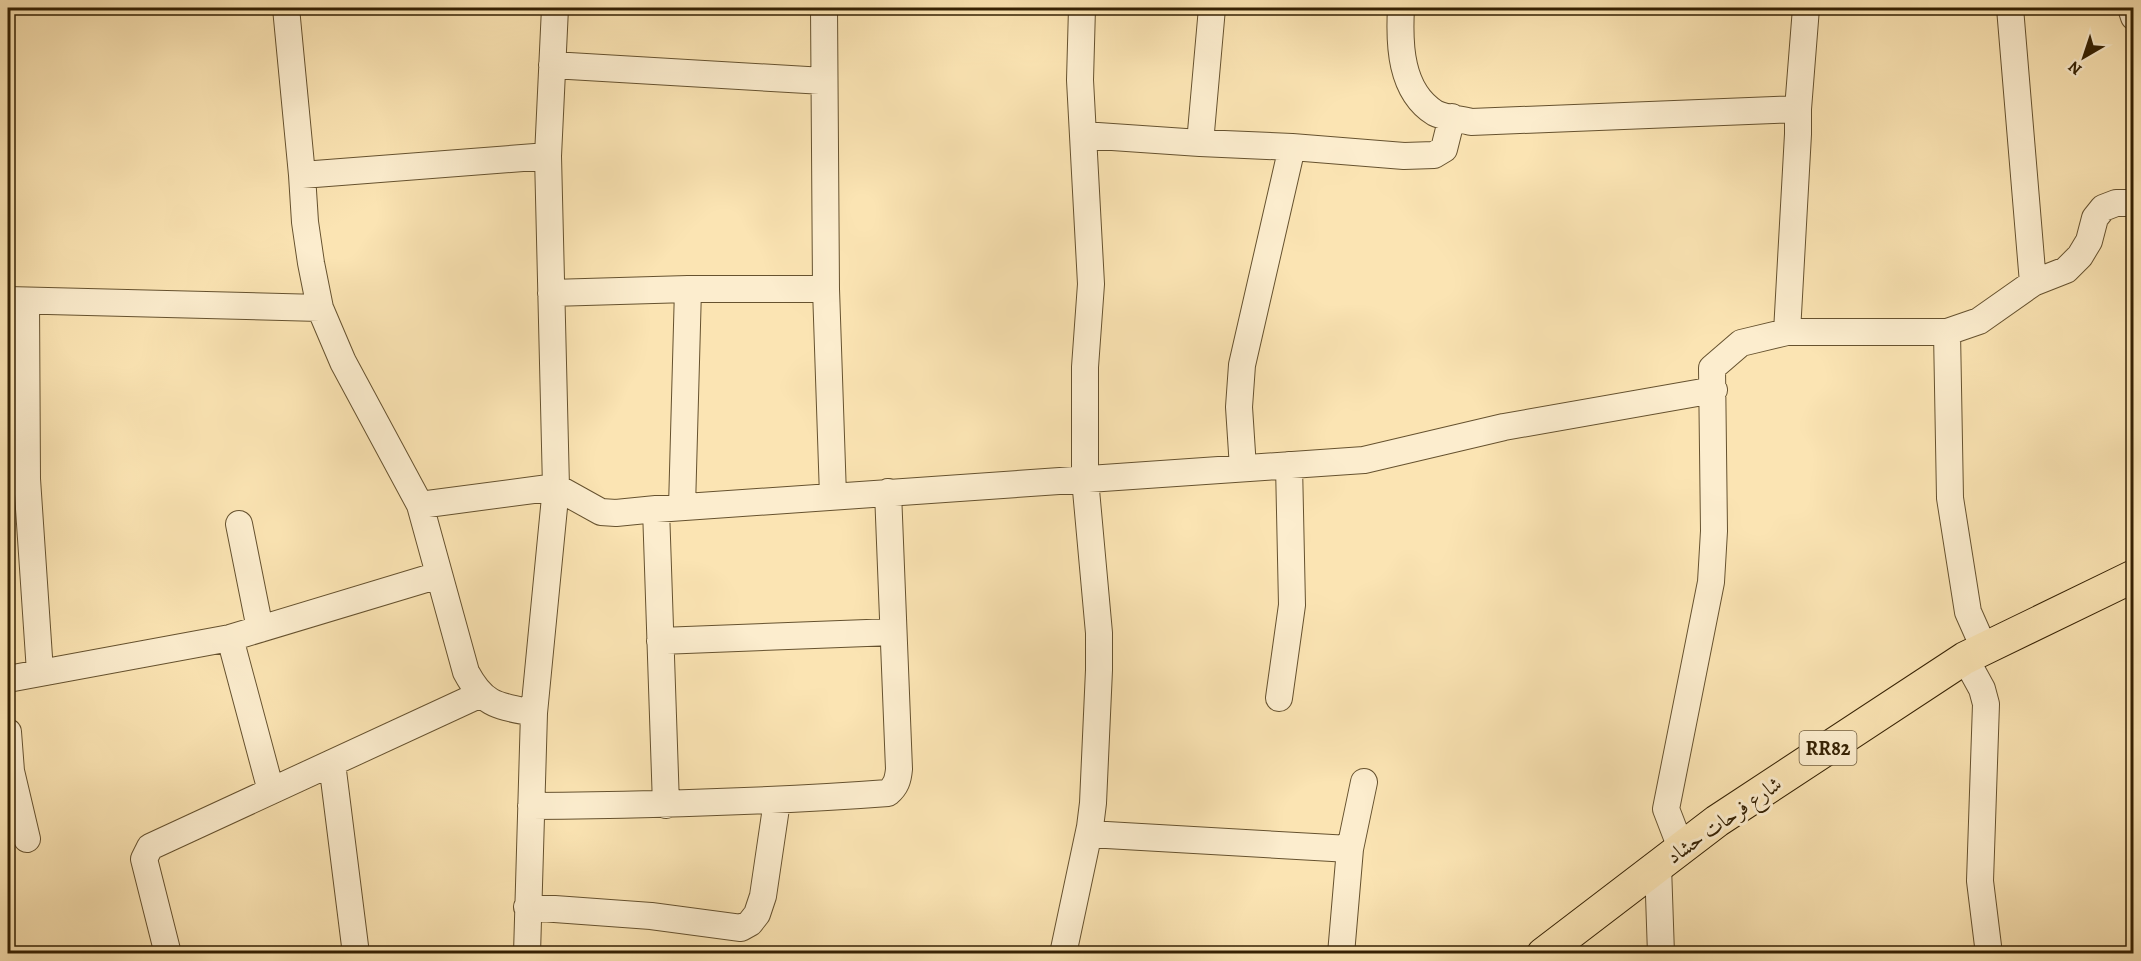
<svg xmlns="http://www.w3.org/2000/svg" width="2141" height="961" font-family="Alegreya,Amiri,serif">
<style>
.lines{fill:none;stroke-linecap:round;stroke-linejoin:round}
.minor-casing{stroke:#66522f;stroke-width:28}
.major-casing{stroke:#352103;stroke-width:34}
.minor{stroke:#fcedce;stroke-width:26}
.major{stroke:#fbe4b3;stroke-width:32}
.labels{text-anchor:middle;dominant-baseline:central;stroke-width:6;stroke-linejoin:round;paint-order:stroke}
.shield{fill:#fcedce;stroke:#715e40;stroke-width:1.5}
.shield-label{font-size:20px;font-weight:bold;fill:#352103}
.street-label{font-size:21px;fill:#352103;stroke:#fcedce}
</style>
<rect width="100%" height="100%" fill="#fbe4b3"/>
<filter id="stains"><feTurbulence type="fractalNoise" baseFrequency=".00333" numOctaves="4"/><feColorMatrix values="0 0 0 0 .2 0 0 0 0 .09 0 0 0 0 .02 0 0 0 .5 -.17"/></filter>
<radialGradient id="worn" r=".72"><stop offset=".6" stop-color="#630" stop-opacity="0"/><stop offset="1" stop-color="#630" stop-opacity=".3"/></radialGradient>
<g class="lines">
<defs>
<path id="minor" d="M 286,8 L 302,175 L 305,222 L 311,263 L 320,308 L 343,362 L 420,505 L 466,672 C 484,706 498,706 534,713
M 824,8 L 826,289 L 833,496
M 1401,8 C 1399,44 1400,91 1435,113 C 1444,118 1460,119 1471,122 L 1798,109
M 2010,8 L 2033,283
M 2131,8 L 2134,17
M 552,65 L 824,81
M 1083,135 L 1200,143 L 1292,147 L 1404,156 L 1434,155 L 1444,149 L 1452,117
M 1200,143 L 1212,8
M 302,175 L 548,156
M 551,293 L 688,289 L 826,289
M 8,300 L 320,308
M 26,301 L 27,479 L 40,672
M 1787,332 L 1798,134 L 1798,109 L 1806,8
M 1947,332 L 1950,498 L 1968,612 L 1984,648
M 1243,468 L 1239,407 L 1242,365 L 1292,147
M 420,505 L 556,487 L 601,512 L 616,513 L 656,509 L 1364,460 L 1504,427 L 1714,390
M 682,507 L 688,289
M 656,509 L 666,805
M 239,524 L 260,629
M 230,638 L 271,791
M 660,641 L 893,632
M 1965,658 L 1982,689 L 1986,704 L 1980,881 L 1989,954
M 8,679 L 230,638 L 439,575
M 1279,698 L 1292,605 L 1289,465
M 8,732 L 11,771 L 27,839
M 332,763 L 356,954
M 531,806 C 650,805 769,802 888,793 C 896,786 898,780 899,769 L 888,492
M 1089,834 L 1350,849
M 1681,848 L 1666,809 L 1711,582 L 1714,531 L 1712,368 L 1741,343 L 1787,332 L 1947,332 L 1979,321 L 2033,283 L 2066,270 L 2080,256 L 2089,241 L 2095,218 L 2103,208 L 2116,203 L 2134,203
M 1658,866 L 1661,954
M 527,907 L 651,916 L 741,928 L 750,923 L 757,914 L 763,896 L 777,801
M 168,954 L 144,859 L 150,847 L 481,694
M 527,954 L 534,713 L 556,487 L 548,156 L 555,8
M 1063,954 L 1090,827 L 1093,803 L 1099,670 L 1099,633 L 1085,479 L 1085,367 L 1091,284 L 1080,80 L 1082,8
M 1341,954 L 1350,849 L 1364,782"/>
<path id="major" d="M 1543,954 L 1717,821 L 1965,658 L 2134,576"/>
</defs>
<use href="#minor" class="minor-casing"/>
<use href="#major" class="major-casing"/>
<use href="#minor" class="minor"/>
<use href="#major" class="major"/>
</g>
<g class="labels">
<rect class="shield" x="1799.5" y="731" width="57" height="34" rx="4.5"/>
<g class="shield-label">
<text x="1828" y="748">RR82</text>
</g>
<g class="street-label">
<text transform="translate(1724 820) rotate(-35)">شارع فرحات حشاد</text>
</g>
</g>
<rect width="2141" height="961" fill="none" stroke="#fbe4b3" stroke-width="30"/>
<rect x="9" y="9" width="2123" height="943" fill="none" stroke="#352103" stroke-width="3"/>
<rect x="15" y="15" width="2111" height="931" fill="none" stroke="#352103" stroke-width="1.5"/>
<g transform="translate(2084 57) rotate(219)" stroke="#fcedce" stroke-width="4.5" paint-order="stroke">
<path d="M0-4.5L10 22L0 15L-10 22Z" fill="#352103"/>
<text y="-9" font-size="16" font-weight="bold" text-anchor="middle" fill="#352103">N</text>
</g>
<rect width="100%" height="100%" filter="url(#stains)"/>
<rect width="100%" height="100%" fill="url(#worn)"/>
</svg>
